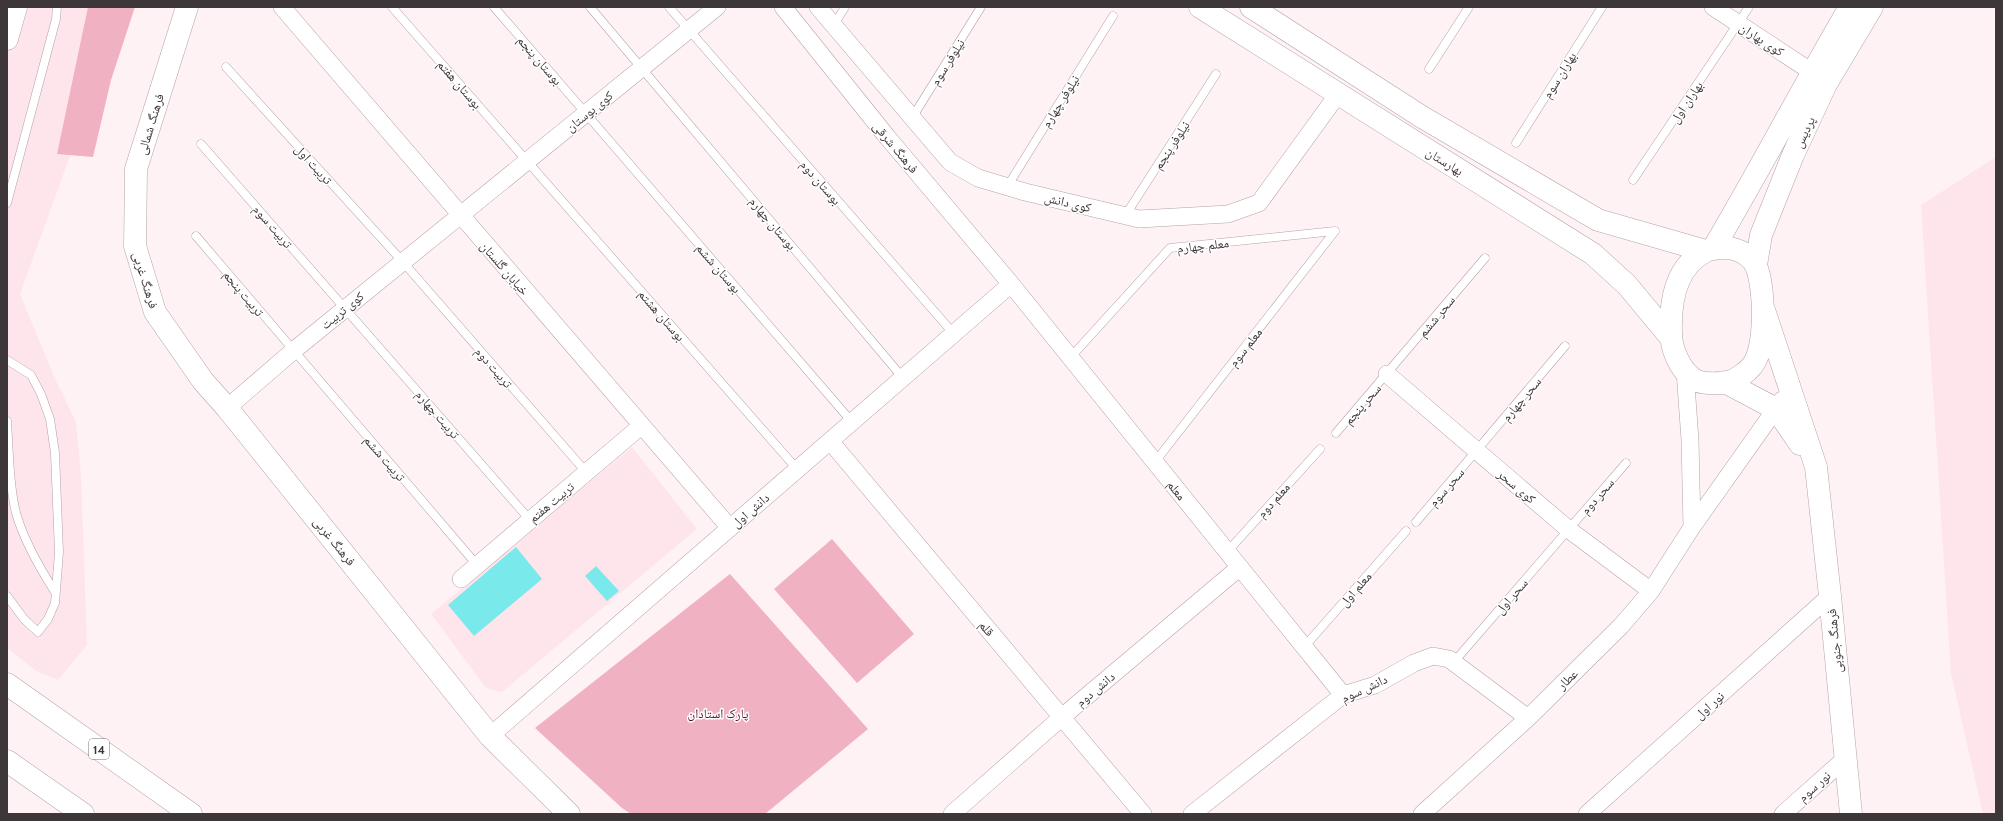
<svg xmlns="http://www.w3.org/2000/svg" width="2003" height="821" font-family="Cabin,'Noto Naskh Arabic',sans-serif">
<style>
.built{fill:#fee5eb}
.green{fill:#f0b1c2}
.building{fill:#79e9eb}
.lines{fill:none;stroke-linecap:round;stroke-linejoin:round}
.lane-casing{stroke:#b3a3a7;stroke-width:9}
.street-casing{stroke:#b3a3a7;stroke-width:18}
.secondary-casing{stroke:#b3a3a7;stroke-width:23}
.highway-casing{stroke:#b3a3a7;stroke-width:23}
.lane{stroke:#fff;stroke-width:8}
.street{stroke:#fff;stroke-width:17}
.secondary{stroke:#fff;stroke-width:22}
.highway{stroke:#fff;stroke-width:22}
.labels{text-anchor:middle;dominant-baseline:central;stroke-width:3;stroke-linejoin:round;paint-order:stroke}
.shield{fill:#fff;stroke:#787374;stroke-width:1}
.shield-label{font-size:12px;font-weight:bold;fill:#3e3739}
.street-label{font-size:13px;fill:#3e3739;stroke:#fff}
.park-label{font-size:13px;fill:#580f2d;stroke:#fff}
</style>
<rect width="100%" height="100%" fill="#fff2f5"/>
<path class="built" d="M 7,7 L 124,7 L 20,294 L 54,376 L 76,422 L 81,475 L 87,645 L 58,680 L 36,671 L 7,648 Z
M 1996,157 L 1996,814 L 1983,814 L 1951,674 L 1921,205 Z
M 632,447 L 697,529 L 502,692 L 486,688 L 431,614 Z"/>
<path class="green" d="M 88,7 L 135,7 L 111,80 L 93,157 L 57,154 Z
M 832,539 L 914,634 L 857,683 L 774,589 Z
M 730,574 L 868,729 L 765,814 L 631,814 L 622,808 L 535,728 Z"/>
<path class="building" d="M 516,547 L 542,579 L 474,636 L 448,605 Z
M 596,566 L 619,591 L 607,601 L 585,576 Z"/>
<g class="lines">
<defs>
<path id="lane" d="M 392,7 L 797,469
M 494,7 L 852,422
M 590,7 L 903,378
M 669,7 L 954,334
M 834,25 L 845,7
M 226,67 L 403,262 L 586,472
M 1429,69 L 1469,7
M 912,118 L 981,7
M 1516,143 L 1602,7
M 201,144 L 530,520
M 1633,180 L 1749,7
M 1007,187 L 1113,16
M 7,203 L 56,19 L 57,7
M 1125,216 L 1216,74
M 196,236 L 477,565
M 1070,358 L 1170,248 L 1335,231
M 7,360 L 31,375 L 41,394 L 50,419 L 55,453 L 59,552 L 55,603 L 48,619 L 38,632 L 24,619 L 7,596
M 7,421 C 9,452 9,483 16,513 C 24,541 39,567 55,592
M 1336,433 L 1485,258
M 1155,462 L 1335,231
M 1416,522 L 1565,346
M 1227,552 L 1320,449
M 1305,646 L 1406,531
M 1453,663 L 1626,463"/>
<path id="street" d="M 282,7 L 730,528
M 783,7 L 888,138 L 1011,284 L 1343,695
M 818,7 L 950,162 L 978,178 L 1025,192 L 1139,219 L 1228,214 L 1259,203 L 1338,94
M 1713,7 L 1812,72
M 1685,371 L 1690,440 L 1692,527
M 1387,374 L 1568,529 L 1651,591
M 227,408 L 293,351 L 717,7
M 830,441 L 1143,814
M 461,579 L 641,426
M 490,736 L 1011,284
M 952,814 L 1062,717 L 1240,567
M 1192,814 L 1343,695 L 1375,685 L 1414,663 L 1433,656 L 1449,659 L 1528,718
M 1422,814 L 1528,718 L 1621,626 L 1651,591 L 1692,527 L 1782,400
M 1587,814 L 1830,596
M 1783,814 L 1846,758"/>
<path id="secondary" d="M 187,7 L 136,169 L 135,246 L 155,312 L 203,381 L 227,408 L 490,736 L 569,814
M 1200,7 L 1593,254 L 1627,285 L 1671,338
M 1251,7 L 1422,117 L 1598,220 L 1706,251
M 7,39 L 16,7
M 1730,248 C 1741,251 1751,255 1756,266 C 1765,286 1767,351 1751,367 C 1747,372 1737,379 1731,381 C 1722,384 1700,385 1692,378 C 1680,369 1671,349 1671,333 C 1670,303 1675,266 1706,251 C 1713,247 1723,248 1730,248 Z
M 1713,249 C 1760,169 1803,87 1850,7
M 1756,265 L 1761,235 L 1793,155 L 1826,84 L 1872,7
M 1764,310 L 1816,467 L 1830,596 L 1851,814
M 1725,382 L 1776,409 L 1800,444"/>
<path id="highway" d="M 7,684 L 191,814
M 7,761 L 83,814"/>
</defs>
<use href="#lane" class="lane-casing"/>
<use href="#street" class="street-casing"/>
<use href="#secondary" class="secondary-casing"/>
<use href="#highway" class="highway-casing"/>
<use href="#lane" class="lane"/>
<use href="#street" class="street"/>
<use href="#secondary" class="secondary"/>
<use href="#highway" class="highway"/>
</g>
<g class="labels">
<rect class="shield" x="89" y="739" width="20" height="20" rx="3"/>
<g class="shield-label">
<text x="99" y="749">14</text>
</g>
<g class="street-label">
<text transform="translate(1762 39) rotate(33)">کوی بهاران</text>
<text transform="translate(540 60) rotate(49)">بوستان پنجم</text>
<text transform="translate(947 62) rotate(-58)">نیلوفر سوم</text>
<text transform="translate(1559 75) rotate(-58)">بهاران سوم</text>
<text transform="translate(460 84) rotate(49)">بوستان هفتم</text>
<text transform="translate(1060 101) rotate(-58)">نیلوفر چهارم</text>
<text transform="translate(1686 102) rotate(-56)">بهاران اول</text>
<text transform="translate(589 111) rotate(-39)">کوی بوستان</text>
<text transform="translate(150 124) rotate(-73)">فرهنگ شمالی</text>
<text transform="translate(1804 132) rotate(-65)">پردیس</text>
<text transform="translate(1171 145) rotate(-57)">نیلوفر پنجم</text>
<text transform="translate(896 147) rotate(50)">فرهنگ شرقی</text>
<text transform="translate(1445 161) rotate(32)">بهارستان</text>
<text transform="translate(314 164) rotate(48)">تربیت اول</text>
<text transform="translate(821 182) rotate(49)">بوستان دوم</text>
<text transform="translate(1068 202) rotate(13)">کوی دانش</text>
<text transform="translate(773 223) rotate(50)">بوستان چهارم</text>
<text transform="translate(273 226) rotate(49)">تربیت سوم</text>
<text transform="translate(1203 245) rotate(-6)">معلم چهارم</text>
<text transform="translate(505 268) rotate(49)">خیابان گلستان</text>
<text transform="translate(719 268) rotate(49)">بوستان ششم</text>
<text transform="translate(146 280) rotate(73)">فرهنگ غربی</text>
<text transform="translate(244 293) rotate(50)">تربیت پنجم</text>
<text transform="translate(342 310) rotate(-39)">کوی تربیت</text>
<text transform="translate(662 315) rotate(49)">بوستان هشتم</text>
<text transform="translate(1436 316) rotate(-50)">سحر ششم</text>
<text transform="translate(1245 347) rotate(-52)">معلم سوم</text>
<text transform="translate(494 367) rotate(49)">تربیت دوم</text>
<text transform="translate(1521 399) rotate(-50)">سحر چهارم</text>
<text transform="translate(1362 404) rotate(-49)">سحر پنجم</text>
<text transform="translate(438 414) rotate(49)">تربیت چهارم</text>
<text transform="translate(385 458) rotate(49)">تربیت ششم</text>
<text transform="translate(1517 486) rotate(40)">کوی سحر</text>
<text transform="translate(1446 487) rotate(-49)">سحر سوم</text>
<text transform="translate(1177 490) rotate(51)">معلم</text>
<text transform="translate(1597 496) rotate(-49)">سحر دوم</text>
<text transform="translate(1273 500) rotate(-48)">معلم دوم</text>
<text transform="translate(551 502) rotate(-40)">تربیت هفتم</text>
<text transform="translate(750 510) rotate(-41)">دانش اول</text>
<text transform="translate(335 541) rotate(51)">فرهنگ غربی</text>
<text transform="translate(1355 589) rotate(-49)">معلم اول</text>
<text transform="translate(1511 596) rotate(-49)">سحر اول</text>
<text transform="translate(987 628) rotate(50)">قلم</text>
<text transform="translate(1834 641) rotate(-96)">فرهنگ جنوبی</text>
<text transform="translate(1567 679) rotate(-44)">عطار</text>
<text transform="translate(1364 688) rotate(-25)">دانش سوم</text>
<text transform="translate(1095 689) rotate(-40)">دانش دوم</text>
<text transform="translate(1709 705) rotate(-42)">نور اول</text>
<text transform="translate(1814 786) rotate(-42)">نور سوم</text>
</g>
<g class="park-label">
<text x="718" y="713">پارک استادان</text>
</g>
</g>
<rect width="2003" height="821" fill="none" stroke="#3e3739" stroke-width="16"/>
</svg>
